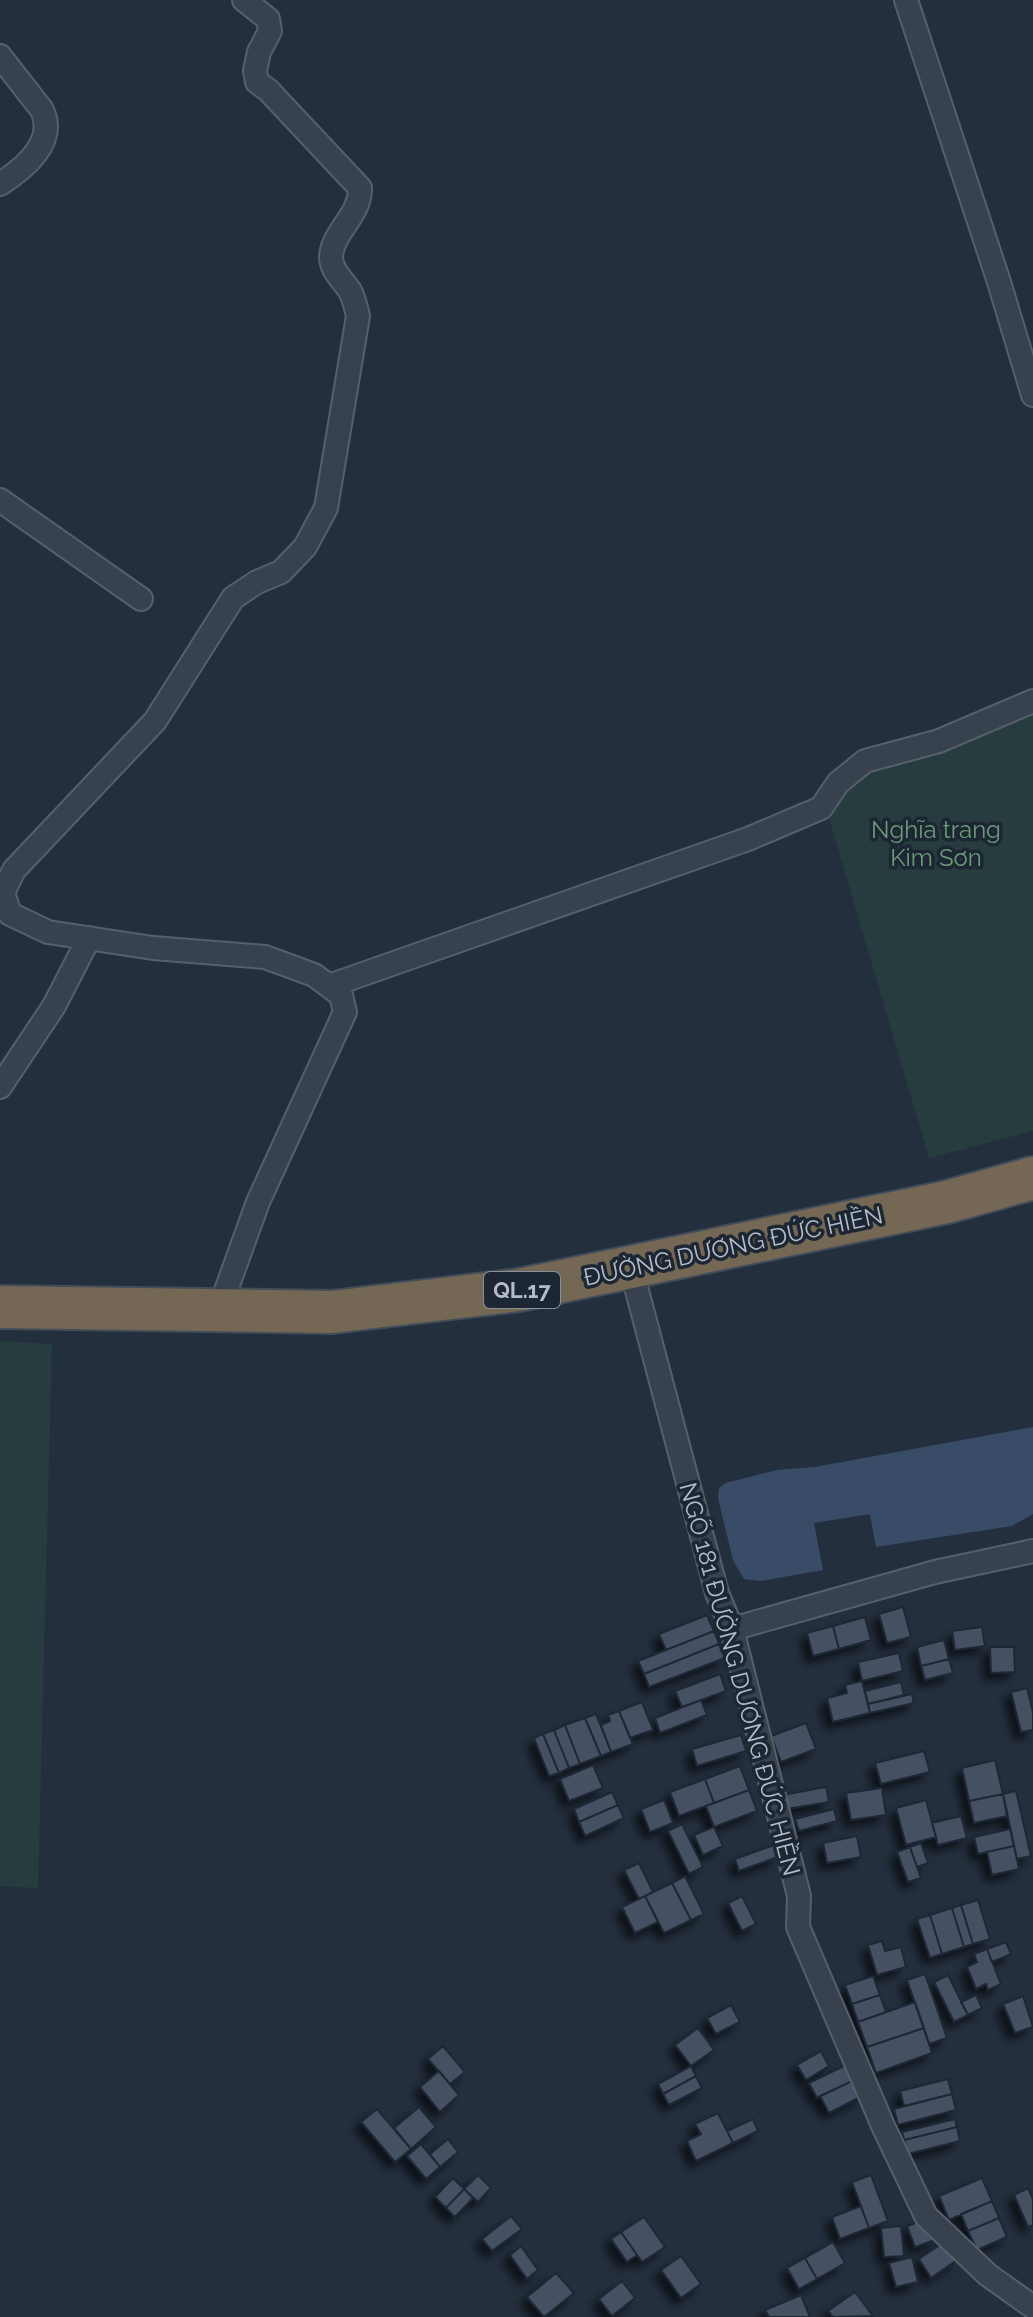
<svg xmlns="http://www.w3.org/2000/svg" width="1033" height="2317" font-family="Raleway,sans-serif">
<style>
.green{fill:#263c3f}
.water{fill:#394c67}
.building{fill:#455162;stroke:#1f2835;stroke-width:2;filter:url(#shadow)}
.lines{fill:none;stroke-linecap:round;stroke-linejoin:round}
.street-casing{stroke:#565f6c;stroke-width:26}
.highway-casing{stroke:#434c59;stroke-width:46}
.street{stroke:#38414e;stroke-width:22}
.highway{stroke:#746855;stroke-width:42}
.labels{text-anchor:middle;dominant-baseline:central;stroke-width:7;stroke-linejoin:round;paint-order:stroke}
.shield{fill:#1d2633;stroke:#878f9c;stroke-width:2}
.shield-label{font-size:22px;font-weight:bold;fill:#b4bcc9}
.park-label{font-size:24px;fill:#6b9a76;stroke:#1d2633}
.street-label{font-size:24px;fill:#b4bcc9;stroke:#1d2633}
</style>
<defs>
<filter id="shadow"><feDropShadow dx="-7" dy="7" stdDeviation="4" flood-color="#0009"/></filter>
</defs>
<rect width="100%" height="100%" fill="#242f3e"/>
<path class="green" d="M 1033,698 L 1033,1131 L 929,1158 L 826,808 L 838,783 Z
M 0,1341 L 52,1344 L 38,1888 L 0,1886 Z"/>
<path class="water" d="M 1033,1427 L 1033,1514 L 1012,1526 L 876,1547 L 870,1514 L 814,1523 L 823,1570 L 760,1581 L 744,1579 L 733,1560 L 718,1498 L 719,1488 L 726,1483 L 777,1470 L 815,1467 Z"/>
<path class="building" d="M 903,1607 L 911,1637 L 887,1643 L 879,1614 Z
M 707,1615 L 714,1631 L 666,1650 L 659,1634 Z
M 865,1617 L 871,1640 L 839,1649 L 833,1626 Z
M 833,1626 L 839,1649 L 813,1656 L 807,1633 Z
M 982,1627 L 985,1646 L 955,1650 L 952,1631 Z
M 714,1631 L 719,1644 L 644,1674 L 638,1661 Z
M 944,1640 L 949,1659 L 921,1666 L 917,1647 Z
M 719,1644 L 725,1658 L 649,1687 L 644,1674 Z
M 990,1647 L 1014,1647 L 1015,1672 L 991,1673 Z
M 899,1653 L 903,1671 L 862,1681 L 858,1662 Z
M 949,1659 L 953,1673 L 925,1680 L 921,1666 Z
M 720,1674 L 726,1691 L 682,1707 L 675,1691 Z
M 862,1681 L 870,1713 L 833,1722 L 827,1698 L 847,1693 L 845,1685 Z
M 901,1682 L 904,1695 L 868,1704 L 865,1691 Z
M 1027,1688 L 1033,1712 L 1033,1730 L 1021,1732 L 1011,1692 Z
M 912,1694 L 914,1703 L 870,1713 L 868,1704 Z
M 701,1700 L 707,1715 L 660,1733 L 655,1718 Z
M 642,1702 L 653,1730 L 630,1738 L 619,1711 Z
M 619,1711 L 633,1744 L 611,1752 L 601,1725 L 610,1721 L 608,1715 Z
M 596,1714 L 611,1752 L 601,1756 L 585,1718 Z
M 585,1718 L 601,1756 L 580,1764 L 565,1725 Z
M 806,1723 L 816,1749 L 781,1762 L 771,1736 Z
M 565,1725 L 580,1764 L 569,1768 L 554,1730 Z
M 554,1730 L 569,1768 L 559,1773 L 543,1734 Z
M 543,1734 L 559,1773 L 549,1776 L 534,1738 Z
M 741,1735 L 746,1751 L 697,1766 L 692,1749 Z
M 924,1751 L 930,1772 L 881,1784 L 875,1763 Z
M 995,1760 L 1003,1794 L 969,1801 L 962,1768 Z
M 593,1765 L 603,1788 L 569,1801 L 560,1779 Z
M 740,1766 L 749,1790 L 714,1803 L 705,1779 Z
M 705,1779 L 714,1803 L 679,1816 L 670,1792 Z
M 826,1787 L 829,1802 L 786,1809 L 783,1795 Z
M 882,1788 L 886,1815 L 851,1820 L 846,1793 Z
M 749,1790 L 757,1811 L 714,1827 L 706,1806 Z
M 1016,1791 L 1031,1856 L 1017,1859 L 1003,1794 Z
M 612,1792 L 618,1805 L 579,1822 L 574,1809 Z
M 1003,1794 L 1007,1816 L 974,1823 L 969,1801 Z
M 664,1800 L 673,1823 L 650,1832 L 641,1809 Z
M 926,1800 L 936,1837 L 906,1845 L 896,1808 Z
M 618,1805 L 624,1818 L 585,1836 L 579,1822 Z
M 834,1809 L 837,1821 L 799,1831 L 795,1819 Z
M 961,1816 L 967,1838 L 938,1845 L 932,1823 Z
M 682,1824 L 703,1867 L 689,1874 L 668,1831 Z
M 714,1827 L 723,1846 L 703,1855 L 694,1835 Z
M 1010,1829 L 1014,1846 L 978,1854 L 974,1837 Z
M 857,1836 L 861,1857 L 827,1863 L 823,1843 Z
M 921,1843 L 928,1863 L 917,1867 L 910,1847 Z
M 774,1845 L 778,1857 L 739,1871 L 735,1859 Z
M 1014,1846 L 1019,1869 L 992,1875 L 987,1852 Z
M 910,1847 L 921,1878 L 908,1882 L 897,1852 Z
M 639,1863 L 653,1892 L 639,1899 L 624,1870 Z
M 685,1876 L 704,1914 L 691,1920 L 672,1883 Z
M 672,1883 L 691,1920 L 664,1933 L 645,1896 Z
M 645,1896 L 658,1922 L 635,1933 L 622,1907 Z
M 742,1896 L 756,1924 L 742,1931 L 728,1903 Z
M 978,1900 L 990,1939 L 973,1944 L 961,1905 Z
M 961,1905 L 973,1944 L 964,1947 L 952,1908 Z
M 952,1908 L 964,1947 L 942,1954 L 930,1915 Z
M 930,1915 L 942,1954 L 930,1958 L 917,1919 Z
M 882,1941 L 885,1951 L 901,1947 L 906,1967 L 877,1975 L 868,1945 Z
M 1006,1942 L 1011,1954 L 992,1962 L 987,1949 Z
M 987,1949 L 1001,1984 L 988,1990 L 986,1984 L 976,1989 L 967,1967 L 977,1962 L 974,1954 Z
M 925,1974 L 947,2038 L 929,2044 L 907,1980 Z
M 948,1975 L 968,2015 L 954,2022 L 934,1982 Z
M 873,1976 L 880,1995 L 852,2004 L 845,1985 Z
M 880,1995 L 886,2012 L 858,2022 L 852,2004 Z
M 976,1995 L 982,2008 L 968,2015 L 961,2002 Z
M 1023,1996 L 1033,2027 L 1015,2033 L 1003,2004 Z
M 915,2002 L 924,2028 L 867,2047 L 858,2022 Z
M 731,2005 L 740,2022 L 716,2034 L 707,2018 Z
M 698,2028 L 714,2050 L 691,2066 L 675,2045 Z
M 924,2028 L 932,2053 L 876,2073 L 867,2047 Z
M 443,2046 L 465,2072 L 450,2084 L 428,2059 Z
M 821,2051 L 829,2066 L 806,2080 L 797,2065 Z
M 846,2065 L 854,2080 L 817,2098 L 809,2083 Z
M 691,2066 L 696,2076 L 663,2094 L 658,2084 Z
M 439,2071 L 459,2095 L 440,2112 L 420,2087 Z
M 696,2076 L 702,2088 L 669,2105 L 663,2094 Z
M 948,2079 L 952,2094 L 904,2106 L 900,2091 Z
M 854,2080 L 862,2096 L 829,2113 L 820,2096 Z
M 952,2094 L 956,2110 L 898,2125 L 894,2109 Z
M 419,2107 L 436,2127 L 411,2149 L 394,2128 Z
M 377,2109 L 411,2149 L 395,2162 L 361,2122 Z
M 718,2113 L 733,2143 L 696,2161 L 687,2141 L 701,2134 L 695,2124 Z
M 753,2119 L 758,2131 L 733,2143 L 727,2131 Z
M 955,2119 L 957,2127 L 904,2140 L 902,2132 Z
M 957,2127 L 960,2141 L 908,2154 L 904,2140 Z
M 448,2139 L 458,2152 L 440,2167 L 430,2154 Z
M 421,2144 L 440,2167 L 426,2179 L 407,2156 Z
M 478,2175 L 491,2188 L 478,2202 L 464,2189 Z
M 871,2175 L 888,2221 L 869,2228 L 852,2182 Z
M 453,2178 L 464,2189 L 446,2208 L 435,2197 Z
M 982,2178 L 992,2201 L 949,2220 L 939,2196 Z
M 1028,2188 L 1033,2199 L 1033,2225 L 1028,2227 L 1014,2195 Z
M 464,2189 L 473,2198 L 455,2217 L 446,2208 Z
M 992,2201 L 999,2218 L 968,2231 L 961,2214 Z
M 861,2206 L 869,2228 L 840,2239 L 832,2217 Z
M 511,2216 L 522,2229 L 492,2251 L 482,2239 Z
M 644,2217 L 665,2247 L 642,2262 L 621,2232 Z
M 999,2218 L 1007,2237 L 977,2250 L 968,2231 Z
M 928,2219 L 935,2240 L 915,2247 L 907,2226 Z
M 901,2226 L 904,2256 L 884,2257 L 881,2228 Z
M 621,2232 L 637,2255 L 627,2262 L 611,2239 Z
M 833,2242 L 845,2263 L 817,2279 L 805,2258 Z
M 944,2242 L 957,2260 L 931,2278 L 919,2259 Z
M 521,2246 L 538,2270 L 527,2279 L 510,2255 Z
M 681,2256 L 701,2284 L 681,2298 L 661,2270 Z
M 912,2257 L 918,2282 L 896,2287 L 889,2263 Z
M 805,2258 L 817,2279 L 799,2289 L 787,2268 Z
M 556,2273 L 574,2293 L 544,2317 L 527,2297 Z
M 622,2281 L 635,2298 L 612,2316 L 599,2299 Z
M 855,2292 L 873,2316 L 833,2317 L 828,2311 Z
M 801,2295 L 810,2317 L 769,2317 L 765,2310 Z"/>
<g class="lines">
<defs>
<path id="street" d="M 906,0 L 999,282 L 1033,395
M 0,56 L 42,110 C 57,142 25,168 0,184
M 0,500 L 141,599
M 329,986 L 748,839 L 821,808 L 838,783 L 865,761 L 939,741 L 1033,701
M 0,1087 L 54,1006 L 89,938
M 631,1268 L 717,1593 L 732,1629 L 799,1896 L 798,1927 L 884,2128 L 926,2216 L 988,2275 L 1033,2307
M 219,1310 L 258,1202 L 345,1012 L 341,995 L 314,975 L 265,957 L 153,948 L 48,932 L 10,914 L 3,893 L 14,870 L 155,721 L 233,598 L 257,582 L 281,572 L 305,547 L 326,508 L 358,316 C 356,308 354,298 350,291 C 343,280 332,272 331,258 C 331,233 361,215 360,188 L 268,90 L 257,82 L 255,71 L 259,52 L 270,31 L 268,19 L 244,0
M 732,1629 L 935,1572 L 1033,1551"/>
<path id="highway" d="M 0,1307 L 332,1312 L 519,1290 L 947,1202 L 1033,1178"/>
</defs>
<use href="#street" class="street-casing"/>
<use href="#highway" class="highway-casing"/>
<use href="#street" class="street"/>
<use href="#highway" class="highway"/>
</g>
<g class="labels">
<rect class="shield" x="484" y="1272" width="76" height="36" rx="6"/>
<g class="shield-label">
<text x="522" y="1290">QL.17</text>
</g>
<g class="park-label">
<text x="936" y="829">Nghĩa trang<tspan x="936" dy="28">Kim Sơn</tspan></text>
</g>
<g class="street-label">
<text transform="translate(733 1246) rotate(-12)">ĐƯỜNG DƯƠNG ĐỨC HIỀN</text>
<text transform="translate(740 1679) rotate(75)">NGÕ 181 ĐƯỜNG DƯƠNG ĐỨC HIỀN</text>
</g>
</g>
</svg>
